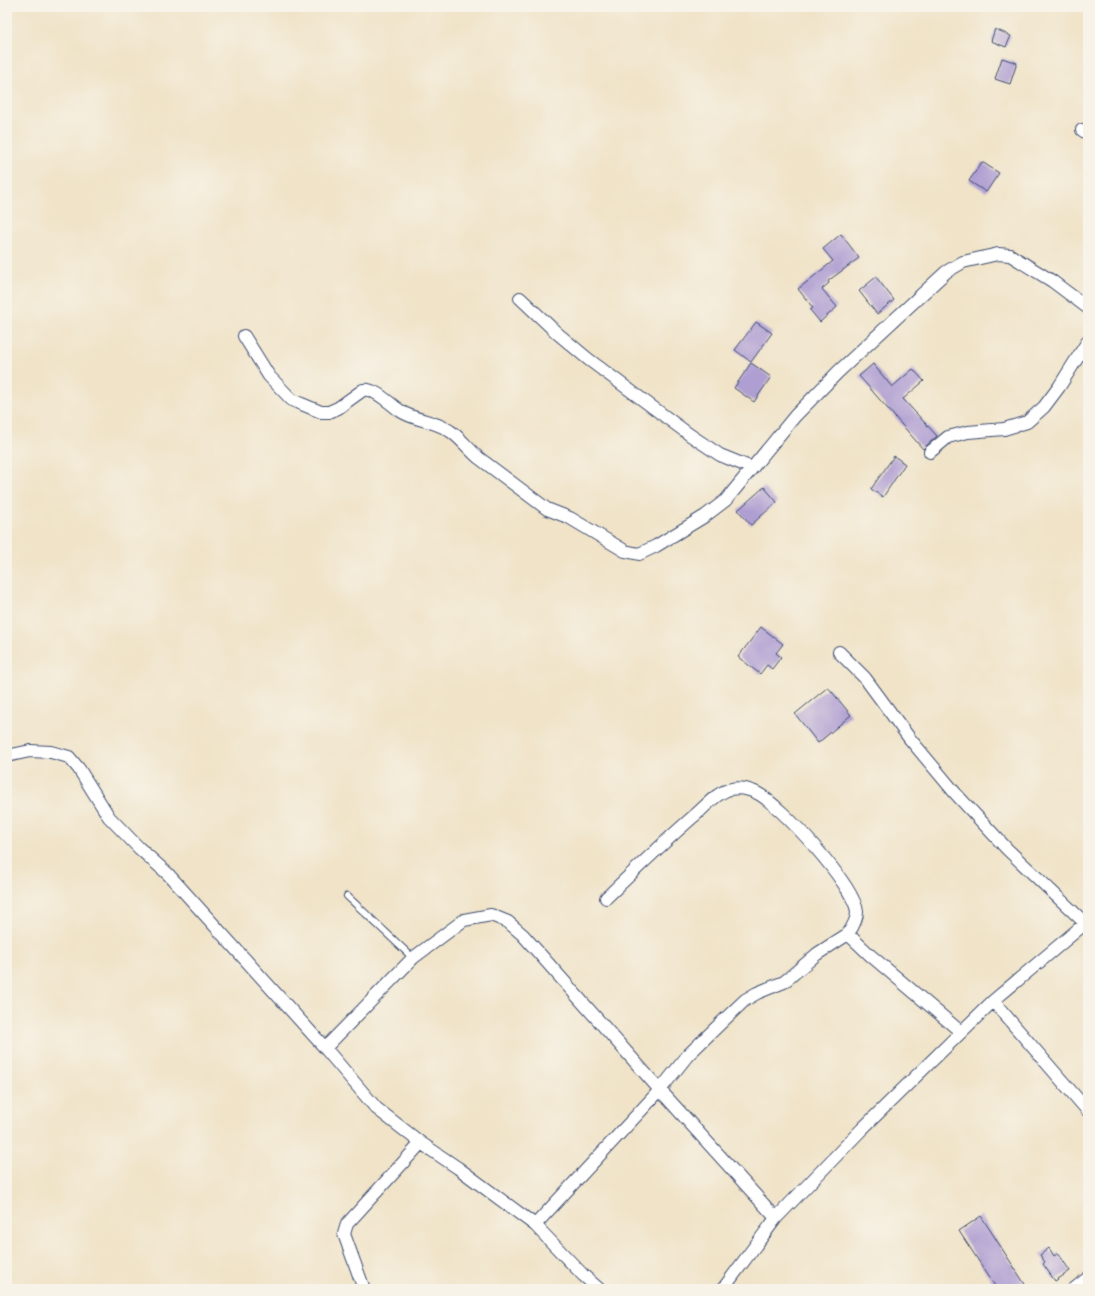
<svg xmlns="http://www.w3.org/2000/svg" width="1095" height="1296" font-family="'Architects Daughter',sans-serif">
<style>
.building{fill:#af9ed2}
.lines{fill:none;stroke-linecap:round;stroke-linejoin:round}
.lane-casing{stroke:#3b4a6e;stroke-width:8}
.street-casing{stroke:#3b4a6e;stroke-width:14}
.lane{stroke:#fff;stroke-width:6}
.street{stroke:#fff;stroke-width:12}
</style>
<rect width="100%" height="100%" fill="#f7f3e8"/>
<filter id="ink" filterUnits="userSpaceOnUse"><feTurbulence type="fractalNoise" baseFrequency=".025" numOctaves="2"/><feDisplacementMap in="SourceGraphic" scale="8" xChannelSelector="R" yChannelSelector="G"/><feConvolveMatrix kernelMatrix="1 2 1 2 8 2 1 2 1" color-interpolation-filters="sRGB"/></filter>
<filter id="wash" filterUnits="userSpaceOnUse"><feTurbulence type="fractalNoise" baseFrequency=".012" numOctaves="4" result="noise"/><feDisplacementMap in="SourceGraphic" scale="16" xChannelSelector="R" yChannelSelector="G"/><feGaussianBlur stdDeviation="0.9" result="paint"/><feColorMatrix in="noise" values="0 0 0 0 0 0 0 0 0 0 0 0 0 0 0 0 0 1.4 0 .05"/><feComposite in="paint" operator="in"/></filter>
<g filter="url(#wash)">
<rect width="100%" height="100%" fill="#f0e3c8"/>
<g id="blocks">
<path class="building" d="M 995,29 L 1011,36 L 1006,47 L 991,41 Z
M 1002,58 L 1017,63 L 1010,84 L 995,79 Z
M 982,162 L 999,173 L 986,192 L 969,181 Z
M 841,234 L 859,258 L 828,281 L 829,283 L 822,289 L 837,307 L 820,322 L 810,310 L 813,308 L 798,289 L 833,261 L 823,249 Z
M 876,277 L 894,300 L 877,314 L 859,291 Z
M 756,322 L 772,333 L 751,362 L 735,350 Z
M 751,363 L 771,377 L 754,402 L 734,388 Z
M 873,364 L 892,387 L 913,369 L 924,381 L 903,399 L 937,436 L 923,449 L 859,376 Z
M 894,456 L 905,464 L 883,497 L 871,489 Z
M 764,487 L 777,502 L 751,525 L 738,510 Z
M 761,627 L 783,644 L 776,653 L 781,657 L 772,669 L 767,665 L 760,674 L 738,657 Z
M 828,687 L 851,715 L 818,743 L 795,714 Z
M 981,1216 L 1028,1289 L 997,1289 L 959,1231 Z
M 1049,1248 L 1054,1256 L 1058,1253 L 1070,1271 L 1055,1281 L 1043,1264 L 1045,1262 L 1040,1255 Z"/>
</g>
</g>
<g filter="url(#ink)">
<use href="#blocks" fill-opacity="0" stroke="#3b4a6e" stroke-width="1"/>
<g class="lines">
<defs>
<path id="lane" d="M 347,896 L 413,958"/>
<path id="street" d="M 1082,130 L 1088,134
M 520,298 L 557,333 L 588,359 L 690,435 L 720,455 L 752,468
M 244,336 L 269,376 L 292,400 L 321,412 L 329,412 L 338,408 L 363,390 C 374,387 390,404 399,410 C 414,421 434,420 450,431 C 461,438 469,450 479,458 L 547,509 L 570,518 L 625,551 L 639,554 L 656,546 L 705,516 L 726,500 L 795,416 L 838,372 L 946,272 L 963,262 L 998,254 L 1010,255 L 1052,281 L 1088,308
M 930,452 L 948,437 L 968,432 L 1004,429 L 1027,422 L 1044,407 L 1059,387 L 1088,341
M 839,652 L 865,678 L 910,739 L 956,794 L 1007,849 L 1085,923
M 7,756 L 30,751 L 51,752 L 69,757 L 79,769 L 109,817 L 139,848 L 168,874 L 325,1048 L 376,1108 L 421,1143 L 458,1168 L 535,1225 L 583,1275 L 599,1289
M 606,898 C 635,870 664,842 694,816 C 705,807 717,792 731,789 C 740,787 748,789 757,793 C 781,805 855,886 857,912 C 857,919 852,928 848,934
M 993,1001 L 1088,1111
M 325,1048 L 413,958 L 464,920 L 491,915 L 508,922 L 523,935 L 660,1090 L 776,1218
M 535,1225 L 660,1090 L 688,1055 L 725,1019 L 745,1000 L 757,993 L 784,982 L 817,954 L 848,934 L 870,955 L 961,1032
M 364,1289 L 344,1234 L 347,1224 L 421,1143
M 723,1289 L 776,1218 L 862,1129 L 993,1001 L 1088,921
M 1074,1289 L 1088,1278"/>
</defs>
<use href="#lane" class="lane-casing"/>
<use href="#street" class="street-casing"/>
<use href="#lane" class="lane"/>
<use href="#street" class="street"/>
</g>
</g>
<rect width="1095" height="1296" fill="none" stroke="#f7f3e8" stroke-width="24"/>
</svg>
